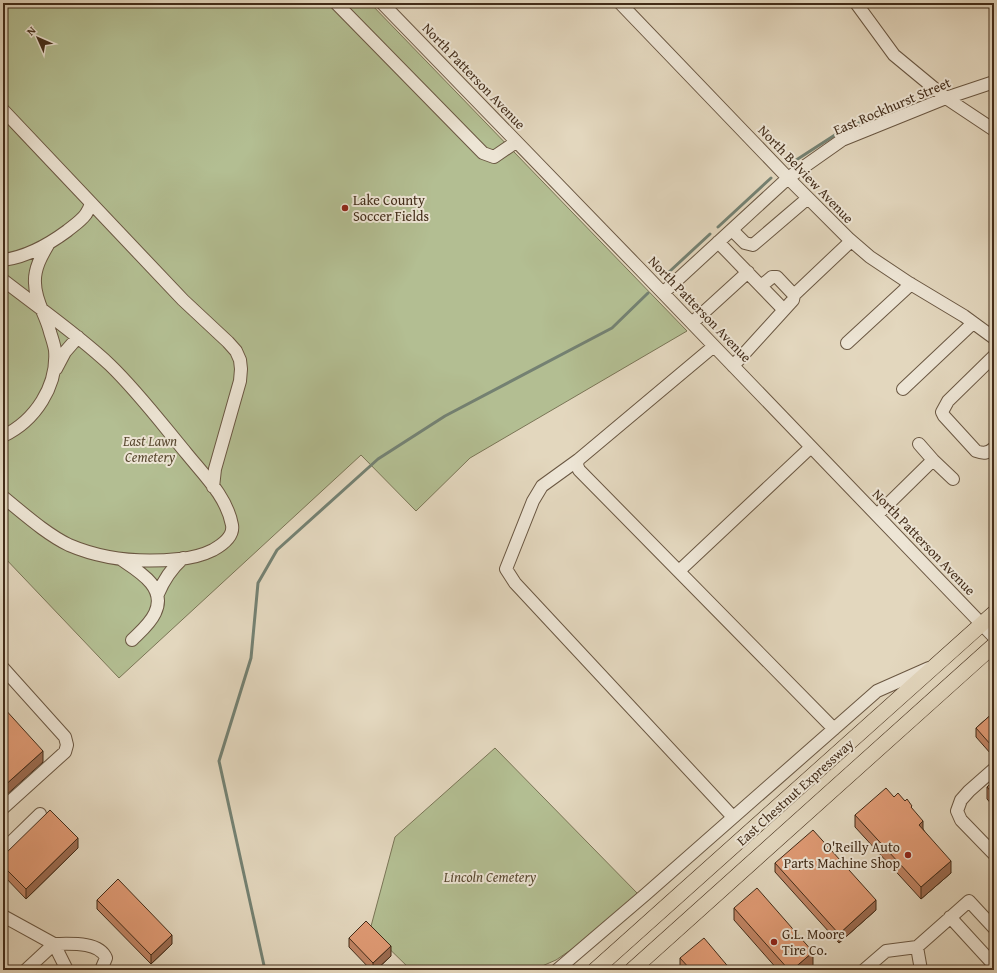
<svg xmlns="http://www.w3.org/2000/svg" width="997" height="973" font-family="'Gentium Book Plus',serif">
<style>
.green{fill:#b3be92;stroke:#7a7556}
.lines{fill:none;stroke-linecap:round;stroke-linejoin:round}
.stream{stroke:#748172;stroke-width:3}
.minor-casing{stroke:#6a5742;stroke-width:14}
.major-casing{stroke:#422c19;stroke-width:16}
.minor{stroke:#ede5d5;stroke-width:12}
.major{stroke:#e3d7be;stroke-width:15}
.wall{fill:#c08464;stroke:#422c19}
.shaded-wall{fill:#9c6c51;stroke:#422c19}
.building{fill:#df9a74;stroke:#422c19}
.poi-dot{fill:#8f2418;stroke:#ede5d5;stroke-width:1.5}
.labels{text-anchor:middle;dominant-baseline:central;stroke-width:4;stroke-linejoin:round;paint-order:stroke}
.street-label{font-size:14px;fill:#422c19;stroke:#ede5d5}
.poi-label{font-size:14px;fill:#422c19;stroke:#ede5d5;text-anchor:start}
.park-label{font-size:14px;font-style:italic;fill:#594931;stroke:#ede5d5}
</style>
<rect width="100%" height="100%" fill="#e3d7be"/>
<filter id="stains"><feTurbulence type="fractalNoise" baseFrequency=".005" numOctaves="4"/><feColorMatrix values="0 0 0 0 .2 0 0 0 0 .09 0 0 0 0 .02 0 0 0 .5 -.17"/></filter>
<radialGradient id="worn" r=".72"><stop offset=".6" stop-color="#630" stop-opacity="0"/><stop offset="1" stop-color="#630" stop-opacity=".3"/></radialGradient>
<path class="green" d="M 3,3 L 370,3 L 687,331 L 470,458 L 416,511 L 361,455 L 119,678 L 3,556 Z
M 495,748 L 637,893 L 625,905 L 575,947 L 556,960 L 533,970 L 411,970 L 370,930 L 395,837 Z"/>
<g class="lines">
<path class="stream" d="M 790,164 L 838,133 L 887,109 L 914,101
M 718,227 L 771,178
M 669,272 L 710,234
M 265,970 L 219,761 L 251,658 L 258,583 L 277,550 L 378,459 L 445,416 L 612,328 L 648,293"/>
<defs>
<path id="minor" d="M 336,3 L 483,153 L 494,157 L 516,142
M 382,3 L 637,266 L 994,637
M 620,3 L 788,178 L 848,238 L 870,257 L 909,283 L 964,316 L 994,338
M 856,3 L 894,55 L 946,98 L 994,130
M 3,110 L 183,300 L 228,342 L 236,351 L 240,360 L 241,369 L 240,381 L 215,469 L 213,487
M 732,230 L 745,243 L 753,245 L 808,198
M 718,242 L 784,310
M 3,260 C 27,257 48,245 67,231 C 73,226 81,221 86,214 C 88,211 90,207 91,203
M 3,280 C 39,308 77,334 110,365 C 138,392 162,424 187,454 C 204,475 227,497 232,525 C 234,536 222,545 213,550 C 203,555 190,558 179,559 C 141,563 104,560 69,545 C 46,534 23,513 3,497
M 761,286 L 772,277 L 777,277 L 794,295
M 663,293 L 788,178 L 842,140 L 946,98 L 994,82
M 692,323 L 748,272
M 847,343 L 911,284
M 714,346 L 578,460 L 577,465 L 579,470 L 834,729
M 994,356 L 948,401 L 942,412 L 944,416 L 976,451 C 984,454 988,453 994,448
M 733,366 L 793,300 L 794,295 L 851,241
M 56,369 L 65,352 L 78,337
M 903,389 L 973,323
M 3,436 C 35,421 58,386 55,350 C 54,344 52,338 50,332 C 46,315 35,301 35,283 C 34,268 42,255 49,243
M 578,460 L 542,486 L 533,501 L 506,569 L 515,583 L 733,817
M 933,460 L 953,479
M 877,515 L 933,460 L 919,444
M 122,560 C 140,572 167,588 155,613 C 150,624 140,632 132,640
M 679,571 L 811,447
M 158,594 C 164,579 171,569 183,558
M 3,668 L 65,737 L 67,745 L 65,752 L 3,808
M 994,769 L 969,791 L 961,800 L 957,811 L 961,820 L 994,854
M 3,850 L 40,814
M 3,916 L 54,944
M 950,917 L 994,965
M 54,944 L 67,970
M 917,947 L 921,970
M 26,970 L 54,944 C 68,944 99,941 106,958 L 101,970
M 557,970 L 646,894 L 877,691 L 929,668
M 864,970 L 886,951 L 917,947 L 969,901 L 994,928"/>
<path id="major" d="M 595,970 L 994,613
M 632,970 L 994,645"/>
</defs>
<use href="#minor" class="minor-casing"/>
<use href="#major" class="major-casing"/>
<use href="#minor" class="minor"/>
<use href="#major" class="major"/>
</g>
<path class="wall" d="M 994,712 L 991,754 L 976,737 L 976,728 Z
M 994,780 L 994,807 L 987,799 L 987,787 Z
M 894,797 L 912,809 L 923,829 L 951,873 L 921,899 L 855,827 L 855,815 Z
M 78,848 L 26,899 L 3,875 L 3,856 Z
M 775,863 L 876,910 L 839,943 L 775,872 Z
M 97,900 L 172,944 L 151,964 L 97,909 Z
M 734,908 L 813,965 L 807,970 L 778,970 L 734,920 Z
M 349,938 L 391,956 L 376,970 L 371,970 L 349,947 Z
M 680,958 L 731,970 L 683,970 L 680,967 Z"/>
<path class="shaded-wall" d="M 994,742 L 994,751 L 991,754 L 991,745 Z
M 43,751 L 43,762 L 3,798 L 3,787 Z
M 923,821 L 923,833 L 919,825 Z
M 78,838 L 78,848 L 26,899 L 26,889 Z
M 951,861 L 951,873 L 921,899 L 921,887 Z
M 876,900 L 876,910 L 839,943 L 839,934 Z
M 172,935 L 172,944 L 151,964 L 151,955 Z
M 391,946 L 391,956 L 376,970 L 373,970 L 373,963 Z
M 813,952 L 813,965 L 807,970 L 792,970 Z"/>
<path class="building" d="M 3,707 L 43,751 L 3,787 Z
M 994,712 L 994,742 L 991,745 L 976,728 Z
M 994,780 L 994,795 L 987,787 Z
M 886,788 L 894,797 L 898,793 L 905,801 L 907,799 L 912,806 L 911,807 L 923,821 L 919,825 L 951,861 L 921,887 L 855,815 Z
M 50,810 L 78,838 L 26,889 L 3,866 L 3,856 Z
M 813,830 L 876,900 L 839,934 L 775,863 Z
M 118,879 L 172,935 L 151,955 L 97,900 Z
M 757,888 L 813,952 L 792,970 L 789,970 L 734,908 Z
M 366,921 L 391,946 L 373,963 L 349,938 Z
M 704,938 L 731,970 L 691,970 L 680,958 Z"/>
<g class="poi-dot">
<circle cx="345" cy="208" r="4"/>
<circle cx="908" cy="855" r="4"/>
<circle cx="774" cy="942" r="4"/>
</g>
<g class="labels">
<g class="street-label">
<text transform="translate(474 76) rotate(46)">North Patterson Avenue</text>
<text transform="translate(892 106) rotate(-23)">East Rockhurst Street</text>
<text transform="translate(806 174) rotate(46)">North Belview Avenue</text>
<text transform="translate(700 309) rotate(46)">North Patterson Avenue</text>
<text transform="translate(924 542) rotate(46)">North Patterson Avenue</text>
<text transform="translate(795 792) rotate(-42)">East Chestnut Expressway</text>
</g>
<g class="poi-label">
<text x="353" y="200">Lake County<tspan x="353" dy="16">Soccer Fields</tspan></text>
<text x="900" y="847" text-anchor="end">O'Reilly Auto<tspan x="900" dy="16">Parts Machine Shop</tspan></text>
<text x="782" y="934">G.L. Moore<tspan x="782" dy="16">Tire Co.</tspan></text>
</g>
<g class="park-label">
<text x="150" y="441">East Lawn<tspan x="150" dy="16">Cemetery</tspan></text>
<text x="490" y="877">Lincoln Cemetery</text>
</g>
</g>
<rect width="997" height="973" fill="none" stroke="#e3d7be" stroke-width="16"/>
<rect x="4" y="4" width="989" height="965" fill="none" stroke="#422c19" stroke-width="2"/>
<rect x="8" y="8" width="981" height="957" fill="none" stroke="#422c19"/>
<g transform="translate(38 38) rotate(315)" stroke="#ede5d5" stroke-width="3" paint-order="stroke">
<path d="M0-3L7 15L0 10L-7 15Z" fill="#422c19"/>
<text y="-6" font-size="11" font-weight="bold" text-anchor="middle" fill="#422c19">N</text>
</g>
<rect width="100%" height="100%" filter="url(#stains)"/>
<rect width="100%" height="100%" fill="url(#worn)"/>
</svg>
